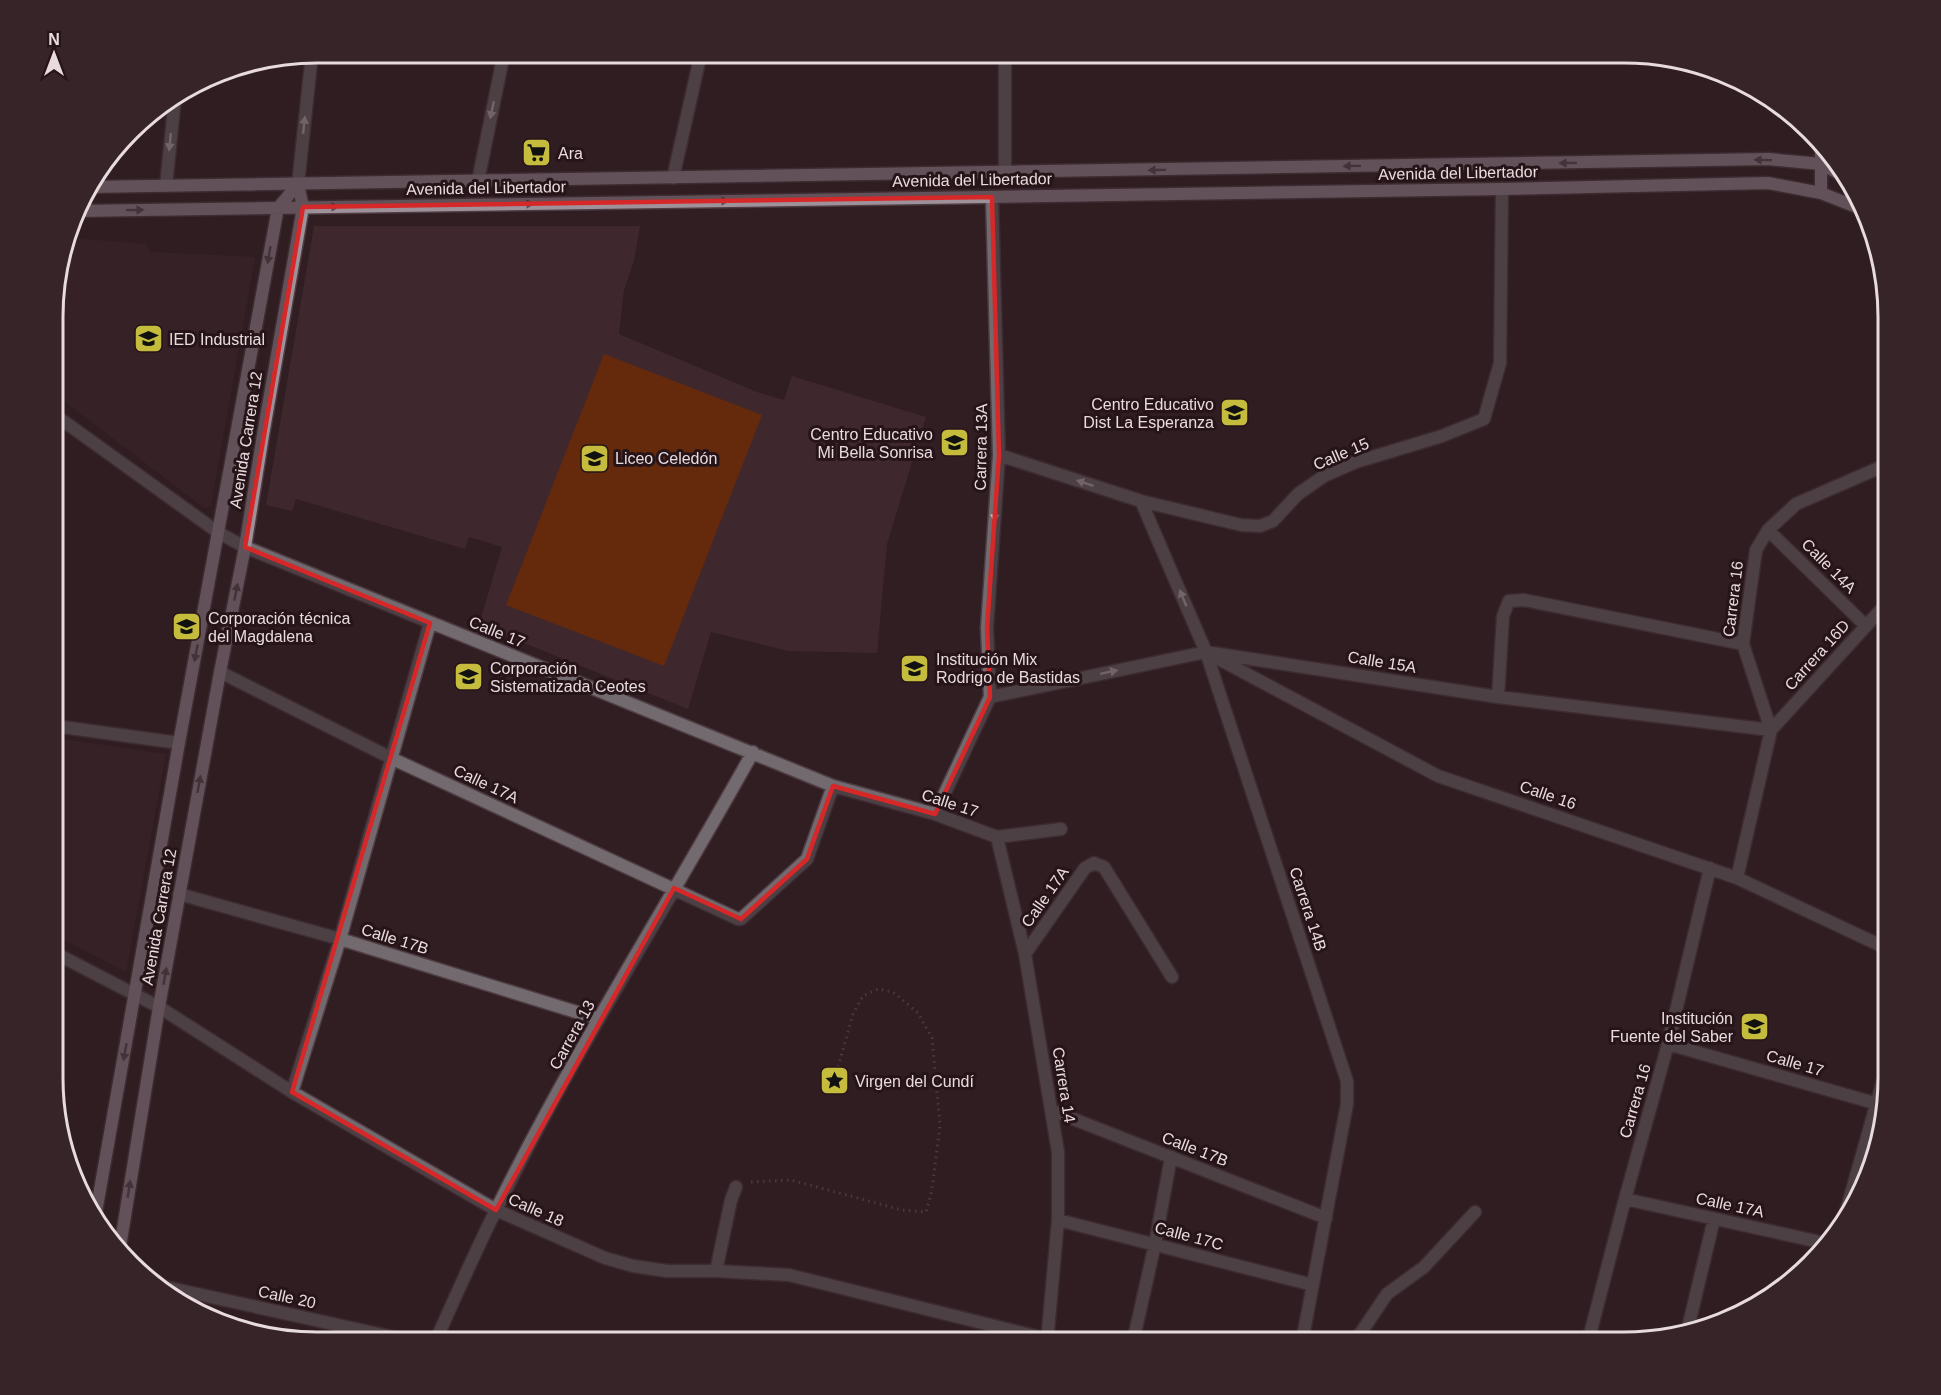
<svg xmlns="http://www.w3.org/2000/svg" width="1941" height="1395" font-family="Helvetica,sans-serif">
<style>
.built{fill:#3f272e}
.green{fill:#65290c}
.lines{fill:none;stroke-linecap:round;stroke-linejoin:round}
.street-casing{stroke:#4d3c41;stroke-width:15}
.secondary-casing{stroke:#4d3c41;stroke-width:15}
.path{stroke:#6d5c61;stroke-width:3;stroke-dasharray:1.5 4.5;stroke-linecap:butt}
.street{stroke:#726a6f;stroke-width:12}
.secondary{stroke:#9f919a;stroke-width:12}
.oneway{fill:#c5b9bd}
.oneway2{fill:#5c4c53}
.marked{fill:none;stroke:#d62828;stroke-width:4.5;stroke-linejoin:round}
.labels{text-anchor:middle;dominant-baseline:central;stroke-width:6;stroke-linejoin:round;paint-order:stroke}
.poi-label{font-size:16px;fill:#e8dbde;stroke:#261419;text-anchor:start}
.street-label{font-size:16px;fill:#e8dbde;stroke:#261419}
.rim{fill:none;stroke:#e8dbde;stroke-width:3}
</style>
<rect width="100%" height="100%" fill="#301e23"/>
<path class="built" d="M 314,226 L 640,226 L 634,261 L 624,290 L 619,334 L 757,392 L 784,400 L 792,376 L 926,417 L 887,544 L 877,653 L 788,651 L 711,632 L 688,709 L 479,625 L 502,547 L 469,537 L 465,549 L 296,499 L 292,511 L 266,505 Z
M 68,238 L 146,244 L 150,252 L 255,257 L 211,505 L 207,508 L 203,507 L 55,394 L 55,283 Z
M 55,738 L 166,754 L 126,972 L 55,935 Z"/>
<path class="green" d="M 604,354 L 762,415 L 664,666 L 506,605 Z"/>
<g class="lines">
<defs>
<path id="street" d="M 1005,172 L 1005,53
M 673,178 L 701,53
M 478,181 L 504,53
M 298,184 L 312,54
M 166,186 L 175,98
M 55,415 L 219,533 L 245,547 L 833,786 L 935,814 L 997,837 L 1061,829
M 999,455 L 1141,501 L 1241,525 L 1260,526 L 1273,521 L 1298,494 L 1324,476 L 1356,462 L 1442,436 L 1484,419 L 1500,363 L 1502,189
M 1141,501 L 1206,652 L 1347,1081 L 1347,1104 L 1302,1342
M 1768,530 L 1866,626
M 1215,657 L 1438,776 L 1737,878 L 1888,949
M 220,672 L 393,759 L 738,919 L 741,919 L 807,859 L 833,786
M 990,697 L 1206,652 L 1498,697 L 1771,730 L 1888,602
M 1498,697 L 1503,616 L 1509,601 L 1524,600 L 1743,644
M 55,726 L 179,743
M 935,814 L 990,697 L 987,628 L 999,455 L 992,197
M 997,837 L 1025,954 L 1058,1152 L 1058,1220 L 1047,1342
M 1737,878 L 1771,730 L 1743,644 L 1756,550 L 1768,530 L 1796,504 L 1888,464
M 179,894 L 340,939 L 599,1019
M 55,953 L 159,1007 L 292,1092 L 496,1210 L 605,1258 L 633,1266 L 667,1271 L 716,1271 L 789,1275 L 1059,1342
M 1025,954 L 1085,868 L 1094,863 L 1104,867 L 1172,977
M 1668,1044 L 1878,1104
M 292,1092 L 340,939 L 430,623
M 1053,1111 L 1326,1218
M 1625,1199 L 1829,1244
M 1058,1220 L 1313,1285
M 1843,1222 L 1888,1063
M 716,1271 L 731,1200 L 736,1187
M 152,1284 L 415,1342
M 1688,1328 L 1714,1219
M 435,1342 C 455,1298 474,1254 496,1210 C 573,1053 668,905 753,752
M 1133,1342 L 1155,1244 L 1171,1157
M 1357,1342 L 1358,1337 L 1387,1294 L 1424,1267 L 1475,1212
M 1588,1342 L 1625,1199 L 1668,1044 L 1710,868"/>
<path id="secondary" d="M 1821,151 L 1821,193
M 89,187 L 1768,159 L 1821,164 L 1840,174
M 77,211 L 1502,189 L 1768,183 L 1821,193 L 1864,210
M 95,1218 L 179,743 L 278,208 L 298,184
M 120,1247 L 159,1007 L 220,672 L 245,547 L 263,435 L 303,207 L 298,184"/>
</defs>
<use href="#street" class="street-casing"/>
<use href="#secondary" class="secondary-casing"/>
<path class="path" d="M 751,1182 L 791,1180 L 902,1210 L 926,1212 L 932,1190 L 940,1125 L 932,1038 L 918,1013 L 893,992 L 878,989 L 863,996 L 853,1014 L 834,1081"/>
<use href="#street" class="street"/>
<use href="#secondary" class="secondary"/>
</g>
<defs><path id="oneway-solid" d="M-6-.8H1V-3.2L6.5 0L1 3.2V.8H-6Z" transform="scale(1.5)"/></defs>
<g class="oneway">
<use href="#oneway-solid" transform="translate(492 110) rotate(102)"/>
<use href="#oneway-solid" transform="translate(304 125) rotate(-84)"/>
<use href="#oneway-solid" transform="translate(170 142) rotate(96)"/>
<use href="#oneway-solid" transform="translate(1085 483) rotate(-162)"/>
<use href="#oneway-solid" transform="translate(995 513) rotate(94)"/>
<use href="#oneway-solid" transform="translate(1183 598) rotate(-113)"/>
<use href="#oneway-solid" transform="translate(1109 672) rotate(-12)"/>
</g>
<g class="oneway2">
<use href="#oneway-solid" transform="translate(1763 160) rotate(-179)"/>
<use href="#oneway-solid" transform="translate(1568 163) rotate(179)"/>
<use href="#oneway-solid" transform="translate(1352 166) rotate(179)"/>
<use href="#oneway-solid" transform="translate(1157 170) rotate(179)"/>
<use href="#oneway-solid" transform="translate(720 201) rotate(-1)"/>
<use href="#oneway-solid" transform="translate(525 204) rotate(-1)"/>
<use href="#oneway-solid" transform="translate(330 207) rotate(-1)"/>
<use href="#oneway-solid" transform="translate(135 210) rotate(-1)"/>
<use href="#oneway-solid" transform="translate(269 255) rotate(100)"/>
<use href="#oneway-solid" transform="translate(236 592) rotate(-79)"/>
<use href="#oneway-solid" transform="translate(196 653) rotate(101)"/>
<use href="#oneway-solid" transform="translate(199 784) rotate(-80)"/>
<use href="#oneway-solid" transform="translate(165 976) rotate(-80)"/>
<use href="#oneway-solid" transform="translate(125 1052) rotate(100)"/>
<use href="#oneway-solid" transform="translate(129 1189) rotate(-81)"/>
</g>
<path d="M0 0H1941V1395H0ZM 992,197 L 999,455 L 987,628 L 990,697 L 935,814 L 833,786 L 807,859 L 741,919 L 674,888 L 496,1210 L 292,1092 L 430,623 L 245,547 L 303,207 Z" fill="#301e23" fill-opacity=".55" fill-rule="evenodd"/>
<path class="marked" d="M 992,197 L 999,455 L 987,628 L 990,697 L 935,814 L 833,786 L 807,859 L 741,919 L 674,888 L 496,1210 L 292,1092 L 430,623 L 245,547 L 303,207 Z"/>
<defs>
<symbol id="supermarket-square" viewBox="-11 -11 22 22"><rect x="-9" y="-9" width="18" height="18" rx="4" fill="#c5bc3d" stroke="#261419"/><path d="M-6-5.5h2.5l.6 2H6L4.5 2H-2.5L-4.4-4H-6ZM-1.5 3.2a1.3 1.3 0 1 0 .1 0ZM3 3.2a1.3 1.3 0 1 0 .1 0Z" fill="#111"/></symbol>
<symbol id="school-square" viewBox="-11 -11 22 22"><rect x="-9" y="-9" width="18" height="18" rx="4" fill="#c5bc3d" stroke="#261419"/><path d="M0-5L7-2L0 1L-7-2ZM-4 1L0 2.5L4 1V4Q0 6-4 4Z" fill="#111"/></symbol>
<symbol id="sight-square" viewBox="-11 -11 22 22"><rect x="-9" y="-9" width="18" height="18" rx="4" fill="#c5bc3d" stroke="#261419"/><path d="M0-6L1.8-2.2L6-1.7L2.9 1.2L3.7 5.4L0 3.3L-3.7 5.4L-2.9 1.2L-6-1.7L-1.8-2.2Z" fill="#111"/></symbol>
</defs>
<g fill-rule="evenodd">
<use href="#supermarket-square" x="520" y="136" width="33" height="33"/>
<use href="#school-square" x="132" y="322" width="33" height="33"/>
<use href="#school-square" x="1218" y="396" width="33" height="33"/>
<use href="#school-square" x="938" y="426" width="33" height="33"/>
<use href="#school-square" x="578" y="442" width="33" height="33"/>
<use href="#school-square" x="170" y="610" width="33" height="33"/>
<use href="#school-square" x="898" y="652" width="33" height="33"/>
<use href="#school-square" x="452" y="660" width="33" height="33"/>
<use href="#school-square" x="1738" y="1010" width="33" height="33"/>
<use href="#sight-square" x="818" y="1064" width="33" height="33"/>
</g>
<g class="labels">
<g class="poi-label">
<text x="558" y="153">Ara</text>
<text x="169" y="339">IED Industrial</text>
<text x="1214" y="404" text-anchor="end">Centro Educativo<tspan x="1214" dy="18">Dist La Esperanza</tspan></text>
<text x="933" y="434" text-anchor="end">Centro Educativo<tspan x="933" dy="18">Mi Bella Sonrisa</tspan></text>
<text x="615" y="458">Liceo Celedón</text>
<text x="208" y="618">Corporación técnica<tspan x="208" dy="18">del Magdalena</tspan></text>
<text x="936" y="659">Institución Mix<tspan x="936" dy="18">Rodrigo de Bastidas</tspan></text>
<text x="490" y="668">Corporación<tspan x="490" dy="18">Sistematizada Ceotes</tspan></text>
<text x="1733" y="1018" text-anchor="end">Institución<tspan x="1733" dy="18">Fuente del Saber</tspan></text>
<text x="855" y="1081">Virgen del Cundí</text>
</g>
<g class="street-label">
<text transform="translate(1458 173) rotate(-1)">Avenida del Libertador</text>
<text transform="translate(972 180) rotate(-1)">Avenida del Libertador</text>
<text transform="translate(486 188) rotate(-1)">Avenida del Libertador</text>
<text transform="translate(246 440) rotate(-81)">Avenida Carrera 12</text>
<text transform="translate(981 447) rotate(-89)">Carrera 13A</text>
<text transform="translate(1341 454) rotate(-23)">Calle 15</text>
<text transform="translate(1829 566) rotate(45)">Calle 14A</text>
<text transform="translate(1733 599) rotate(-83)">Carrera 16</text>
<text transform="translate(497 632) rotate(22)">Calle 17</text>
<text transform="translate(1817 655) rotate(-48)">Carrera 16D</text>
<text transform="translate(1382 662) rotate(9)">Calle 15A</text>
<text transform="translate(486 784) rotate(25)">Calle 17A</text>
<text transform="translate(1548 795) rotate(19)">Calle 16</text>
<text transform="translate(950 803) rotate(18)">Calle 17</text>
<text transform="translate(1045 897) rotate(-55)">Calle 17A</text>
<text transform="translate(1308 909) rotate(72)">Carrera 14B</text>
<text transform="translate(159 917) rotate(-80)">Avenida Carrera 12</text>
<text transform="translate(395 939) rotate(17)">Calle 17B</text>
<text transform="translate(572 1035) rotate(-61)">Carrera 13</text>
<text transform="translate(1795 1063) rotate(16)">Calle 17</text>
<text transform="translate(1064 1085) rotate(81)">Carrera 14</text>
<text transform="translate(1635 1101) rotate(-74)">Carrera 16</text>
<text transform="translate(1195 1149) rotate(21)">Calle 17B</text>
<text transform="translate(1730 1205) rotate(12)">Calle 17A</text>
<text transform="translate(536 1210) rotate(24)">Calle 18</text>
<text transform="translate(1189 1236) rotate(15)">Calle 17C</text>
<text transform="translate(287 1297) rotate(12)">Calle 20</text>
</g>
</g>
<path d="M0 0H1941V1395H0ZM317 63H1624A254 254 0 0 1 1878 317V1078A254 254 0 0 1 1624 1332H317A254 254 0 0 1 63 1078V317A254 254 0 0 1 317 63Z" fill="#362429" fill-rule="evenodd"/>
<path class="rim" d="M317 63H1624A254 254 0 0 1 1878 317V1078A254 254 0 0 1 1624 1332H317A254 254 0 0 1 63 1078V317A254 254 0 0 1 317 63Z"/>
<g transform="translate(54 54)" stroke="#261419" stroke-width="4.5" paint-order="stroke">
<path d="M0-4.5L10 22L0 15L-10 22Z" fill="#e8dbde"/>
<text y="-9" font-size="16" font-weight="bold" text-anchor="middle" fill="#e8dbde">N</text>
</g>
</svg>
